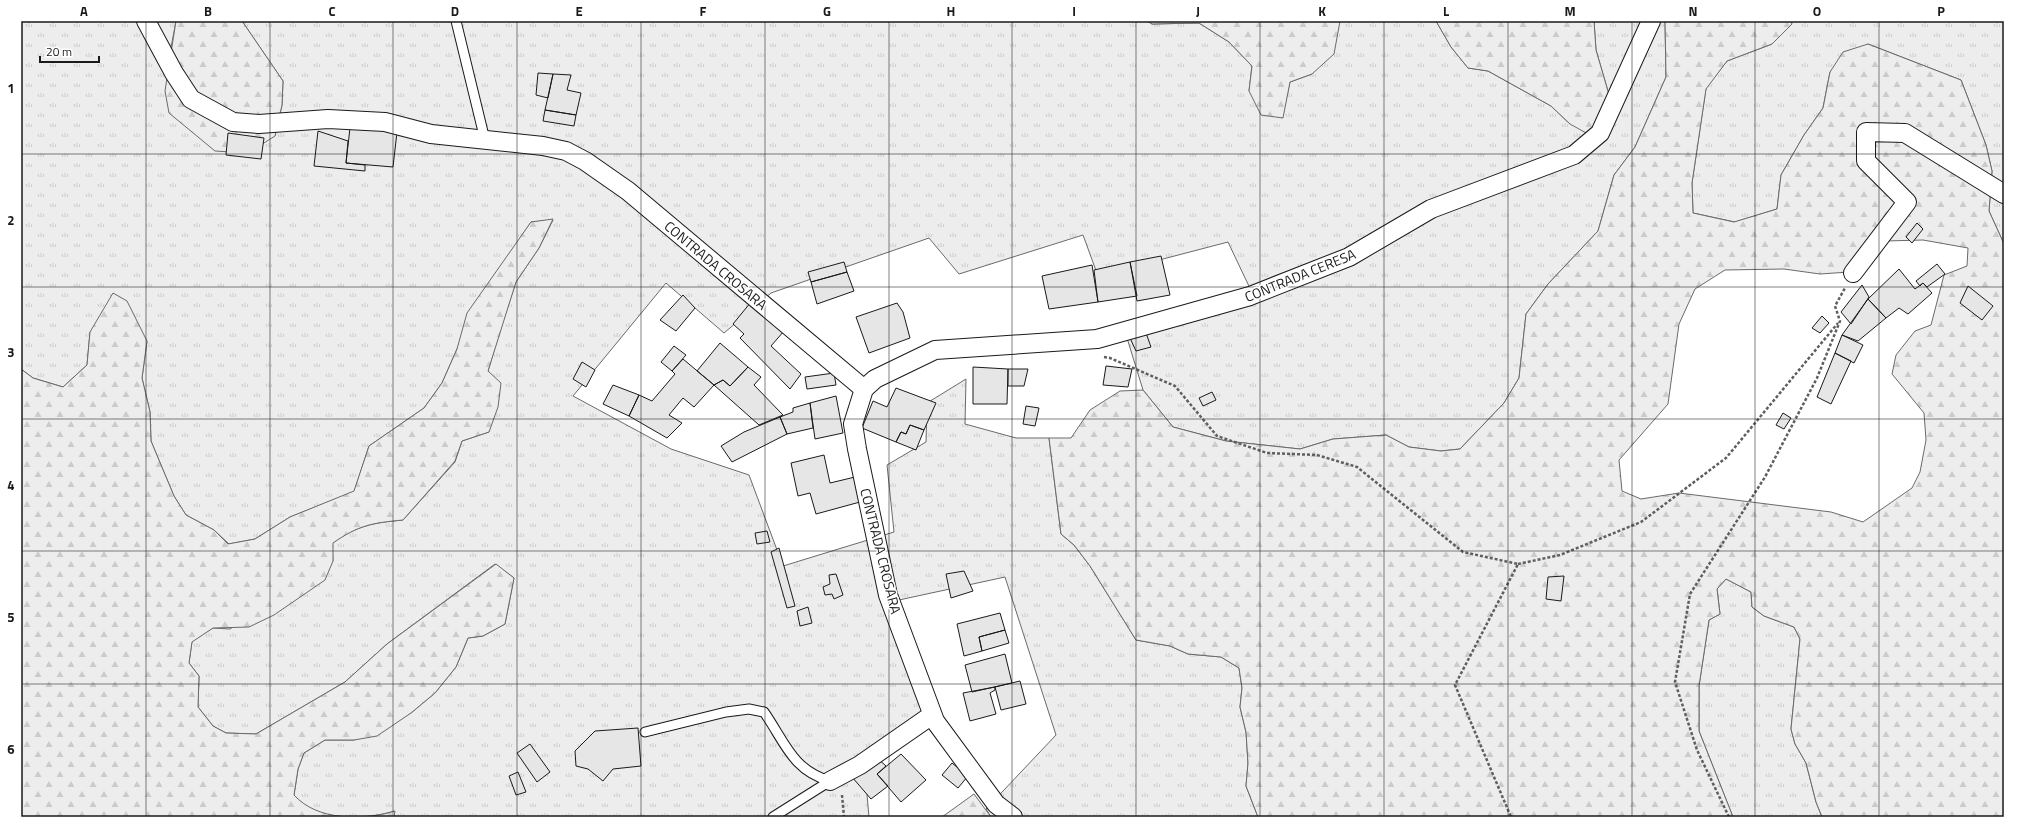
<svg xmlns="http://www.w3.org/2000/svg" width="2025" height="838" font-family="'Titillium Web',sans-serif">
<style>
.grass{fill:url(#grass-tufts);stroke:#6a6a6a}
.forest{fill:url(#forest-firs);stroke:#6a6a6a;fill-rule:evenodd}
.building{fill:#e6e6e6;stroke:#1a1a1a}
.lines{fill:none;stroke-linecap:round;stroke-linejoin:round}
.service-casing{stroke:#1a1a1a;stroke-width:11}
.minor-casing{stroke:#1a1a1a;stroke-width:20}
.path{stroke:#5f5f5f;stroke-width:2.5;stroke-dasharray:3 2;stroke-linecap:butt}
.service{stroke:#fff;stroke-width:9}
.minor{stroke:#fff;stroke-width:18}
.grid{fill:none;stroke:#1a1a1a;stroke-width:1;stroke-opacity:0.55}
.labels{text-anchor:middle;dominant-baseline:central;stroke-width:3;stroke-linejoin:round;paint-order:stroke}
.street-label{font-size:14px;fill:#1a1a1a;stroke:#fff}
.neatline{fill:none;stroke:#1a1a1a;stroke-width:1.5}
.grid-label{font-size:13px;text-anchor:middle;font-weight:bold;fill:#1a1a1a}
</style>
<defs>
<pattern id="grass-tufts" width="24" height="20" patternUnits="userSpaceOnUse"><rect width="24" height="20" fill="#ededed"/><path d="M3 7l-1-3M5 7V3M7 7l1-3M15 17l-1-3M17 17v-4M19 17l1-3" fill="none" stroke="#cbcbcb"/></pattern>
<pattern id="forest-firs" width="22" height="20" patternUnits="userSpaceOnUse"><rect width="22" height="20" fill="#ededed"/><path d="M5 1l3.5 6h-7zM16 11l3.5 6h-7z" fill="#cbcbcb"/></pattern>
</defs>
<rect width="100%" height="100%" fill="#fff"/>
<path class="grass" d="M 21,21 L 176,21 L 170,53 L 275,136 L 282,105 L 283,81 L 242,21 L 1147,21 L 1152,24 L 1199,23 L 1229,42 L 1252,66 L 1249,91 L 1282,118 L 1290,82 L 1312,74 L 1340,21 L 1436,21 L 1451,47 L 1468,68 L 1488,71 L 1551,106 L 1570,124 L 1612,105 L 1596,50 L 1594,21 L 1665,21 L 1666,77 L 1635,147 L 1614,175 L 1598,231 L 1548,284 L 1526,314 L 1519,378 L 1504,403 L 1460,449 L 1441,451 L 1409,447 L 1386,435 L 1333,439 L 1300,449 L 1226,441 L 1173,427 L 1143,390 L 1127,338 L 1256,301 L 1228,242 L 1098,276 L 1083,235 L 959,274 L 929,238 L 771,293 L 724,333 L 666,283 L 573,396 L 671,449 L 749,475 L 783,566 L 894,532 L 887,465 L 926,442 L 927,403 L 966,379 L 965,424 L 1016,438 L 1049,438 L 1061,534 L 1074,545 L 1090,566 L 1136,640 L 1170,646 L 1188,654 L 1221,657 L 1239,668 L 1242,688 L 1240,707 L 1246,732 L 1248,763 L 1246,786 L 1258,817 L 991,817 L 986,809 L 1056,735 L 1005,577 L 899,600 L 923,720 L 864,761 L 869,817 L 394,817 L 394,811 C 371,819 323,821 303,804 C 300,802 297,798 294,795 L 298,769 L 304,753 L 325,740 L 354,740 L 411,713 L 435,693 L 456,667 L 468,638 L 483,636 L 505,624 L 514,578 L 495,564 L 387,644 L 345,682 L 256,734 L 226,733 L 213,726 L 198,707 L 199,676 L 189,663 L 192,641 L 213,628 L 230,629 L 333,561 L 332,543 C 359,525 372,523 403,520 L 455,462 L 462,441 L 489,432 L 488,371 L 502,324 L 516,282 L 539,248 L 553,220 L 531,222 L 492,281 L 457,349 L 442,383 L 424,408 L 369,446 L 354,492 L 290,517 L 255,539 L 229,544 L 214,530 L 186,515 L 174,496 L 158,458 L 151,441 L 150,412 L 142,378 L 147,341 L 90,332 L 87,365 L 63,387 L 33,378 L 21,369 Z
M 1791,21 L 2004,21 L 2004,244 L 1989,211 L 1992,171 L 1986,145 L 1961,80 L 1868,44 L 1830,72 L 1823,108 L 1804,135 L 1781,175 L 1777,209 L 1735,222 L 1693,213 L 1692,183 L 1706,88 L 1727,61 L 1772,44 L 1791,24 Z
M 1726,579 L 1751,592 L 1752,607 L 1764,616 L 1794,627 L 1800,639 L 1791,729 L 1795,744 L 1806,763 L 1816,802 L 1822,817 L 1733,817 L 1699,731 L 1699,686 L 1709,620 L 1720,614 L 1717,589 Z"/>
<path class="forest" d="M 176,21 L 242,21 L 283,81 L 282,105 L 275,136 L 248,153 L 215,151 L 169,113 L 165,91 Z
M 1147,21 L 1340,21 L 1334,54 L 1312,74 L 1290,82 L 1283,118 L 1261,115 L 1249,91 L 1252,66 L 1229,42 L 1199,23 L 1152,24 Z
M 1436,21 L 1594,21 L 1596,50 L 1612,105 L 1588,134 L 1570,124 L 1551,106 L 1488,71 L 1468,68 L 1451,47 Z
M 1665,21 L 1791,21 L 1792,24 L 1772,44 L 1727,61 L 1706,89 L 1692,183 L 1693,213 L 1734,222 L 1777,209 L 1781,175 L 1804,135 L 1823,108 L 1830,72 L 1843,52 L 1868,44 L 1961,80 L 1986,145 L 1992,171 L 1989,211 L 2004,244 L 2004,817 L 1822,817 L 1816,802 L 1806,763 L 1795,744 L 1791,729 L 1800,639 L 1794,627 L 1764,616 L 1752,607 L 1751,592 L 1726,579 L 1717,589 L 1720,614 L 1709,620 L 1699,686 L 1699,731 L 1733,817 L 1258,817 L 1246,786 L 1248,763 L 1246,732 L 1240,707 L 1242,688 L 1239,668 L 1221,657 L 1188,654 L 1170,646 L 1136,640 L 1090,566 L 1074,545 L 1061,534 L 1049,438 L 1071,438 L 1090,410 L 1120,391 L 1143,390 L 1173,427 L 1226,441 L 1300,449 L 1333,439 L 1386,435 L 1409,447 L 1441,451 L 1460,449 L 1504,403 L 1519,378 L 1526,314 L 1548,284 L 1598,231 L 1614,175 L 1635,147 L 1666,77 ZM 1923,240 L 1968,248 L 1967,266 L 1944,275 L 1931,325 L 1915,331 L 1896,355 L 1892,374 L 1924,413 L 1926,440 L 1920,472 L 1912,488 L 1863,522 L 1831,512 L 1679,493 L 1641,499 L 1622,491 L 1619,460 L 1668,404 L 1679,324 L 1695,289 L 1725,270 L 1784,269 L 1820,274 L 1849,272 L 1885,241 Z
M 553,219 L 539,248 L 516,282 L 488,371 L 501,383 L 498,407 L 489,432 L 462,441 L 455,461 L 403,520 C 372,523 359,525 333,543 L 333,561 L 325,580 L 274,615 L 249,627 L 213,628 L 192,642 L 189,663 L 199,676 L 198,707 L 213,726 L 226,733 L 256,734 L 345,682 L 387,644 L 496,564 L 514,578 L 505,624 L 483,636 L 468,638 L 456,667 L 435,693 L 411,713 L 377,736 L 354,740 L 325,740 L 304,753 L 298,769 L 294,795 C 317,821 364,821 395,811 L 394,817 L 21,817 L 21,369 L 33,378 L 63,387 L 87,365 L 90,332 L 113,293 L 127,301 L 147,341 L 142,378 L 150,412 L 151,441 L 174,496 L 186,515 L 214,530 L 228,544 L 255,539 L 290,517 L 354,491 L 369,446 L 424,408 L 442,383 L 457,349 L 467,313 L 531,222 Z
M 974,794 L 991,817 L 942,817 Z"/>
<path class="building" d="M 538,73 L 553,74 L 548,98 L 536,95 Z
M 553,74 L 571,75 L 567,90 L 581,93 L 576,115 L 545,110 Z
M 545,110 L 576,115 L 574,126 L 543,121 Z
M 350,128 L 397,132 L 393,167 L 346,163 Z
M 318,131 L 348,141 L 346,163 L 365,165 L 365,171 L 314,166 Z
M 228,133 L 264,138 L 261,159 L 226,155 Z
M 1917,223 L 1923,229 L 1912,243 L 1906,237 Z
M 1161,256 L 1170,295 L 1137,301 L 1130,262 Z
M 844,262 L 847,272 L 811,282 L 808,272 Z
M 1130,262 L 1137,296 L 1098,302 L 1094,270 Z
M 1937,264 L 1945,274 L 1927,287 L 1923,283 L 1920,286 L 1916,281 Z
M 1092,265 L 1098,302 L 1049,309 L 1042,276 Z
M 1899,269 L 1915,289 L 1923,283 L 1932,293 L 1908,314 L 1899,308 L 1886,318 L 1868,299 Z
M 847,272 L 854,291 L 817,304 L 811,282 Z
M 1862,285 L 1869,297 L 1851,324 L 1841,312 Z
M 1968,286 L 1993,306 L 1982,320 L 1960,303 Z
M 683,295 L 695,308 L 676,331 L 660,320 Z
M 1868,299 L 1886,318 L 1858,341 L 1842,335 Z
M 751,302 L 784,331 L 771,346 L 801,374 L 790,389 L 740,338 L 744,334 L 733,324 Z
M 897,303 L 903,312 L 910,338 L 869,353 L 856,317 Z
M 1822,316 L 1829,323 L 1820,333 L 1812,328 Z
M 1146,333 L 1151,347 L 1136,351 L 1130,338 Z
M 1842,335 L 1863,345 L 1854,363 L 1835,353 Z
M 720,343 L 748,367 L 730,386 L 723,380 L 714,385 L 697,371 Z
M 674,346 L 686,355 L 672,371 L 661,362 Z
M 1835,353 L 1851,361 L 1831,404 L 1817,397 Z
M 683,359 L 714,385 L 694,407 L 683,398 L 669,415 L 682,423 L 667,438 L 629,416 L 639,395 L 652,401 L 675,374 L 672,371 Z
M 582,362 L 595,370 L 586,387 L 573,379 Z
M 1106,366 L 1132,369 L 1128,387 L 1103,385 Z
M 748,367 L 761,377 L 754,385 L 783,415 L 759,425 L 714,385 L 723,380 L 730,386 Z
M 973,367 L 1008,369 L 1007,404 L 973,404 Z
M 1008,369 L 1028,369 L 1024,386 L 1008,386 Z
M 834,373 L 836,385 L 807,389 L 805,377 Z
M 613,385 L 639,395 L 629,416 L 603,404 Z
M 896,388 L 936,403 L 924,430 L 910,425 L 906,434 L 901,432 L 896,442 L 862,428 L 873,401 L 887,407 Z
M 1212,392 L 1216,400 L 1203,406 L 1199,398 Z
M 836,396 L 843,433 L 815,439 L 810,403 Z
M 810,403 L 813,428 L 787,434 L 780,417 L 793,412 L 793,408 Z
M 1026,406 L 1039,408 L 1035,426 L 1023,424 Z
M 1783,413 L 1791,418 L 1784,429 L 1776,425 Z
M 780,417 L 787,434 L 732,462 L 721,446 L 744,432 Z
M 910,425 L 924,430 L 916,450 L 896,442 L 901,432 L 906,434 Z
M 824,455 L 830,483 L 855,477 L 860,502 L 816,514 L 810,493 L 798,496 L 791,463 Z
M 767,531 L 770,542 L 757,544 L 755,533 Z
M 779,548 L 795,606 L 787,608 L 771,552 Z
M 964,571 L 973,591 L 951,598 L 946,574 Z
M 836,574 L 843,595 L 834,599 L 832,594 L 825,595 L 823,587 L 830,584 L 829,575 Z
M 1564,576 L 1561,601 L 1546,599 L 1548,577 Z
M 808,607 L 812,623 L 800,626 L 797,611 Z
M 1000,613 L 1005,630 L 979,637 L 982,651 L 964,656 L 957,624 Z
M 1005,630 L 1009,643 L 982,651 L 979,637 Z
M 1005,654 L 1012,683 L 972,692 L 965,665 Z
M 1020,681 L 1026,704 L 1001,710 L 995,687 Z
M 995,687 L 995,690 L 990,693 L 996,714 L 970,721 L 963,693 Z
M 638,728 L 641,766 L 613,769 L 603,781 L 588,769 L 576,766 L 575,751 L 595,731 Z
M 530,744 L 550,772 L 537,782 L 517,753 Z
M 901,754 L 926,780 L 901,802 L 877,774 Z
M 876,757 L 886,766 L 877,774 L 888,786 L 871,799 L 852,777 Z
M 952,763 L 968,776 L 958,788 L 942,775 Z
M 518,772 L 526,792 L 516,795 L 509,776 Z"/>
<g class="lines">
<defs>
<path id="service" d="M 456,21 L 485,140
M 645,732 L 726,712 L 749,709 L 764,712 C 785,742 792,770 830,781
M 773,817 L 830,781"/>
<path id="minor" d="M 146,21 L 174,73 L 191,99 L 233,122 L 259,124 L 328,119 L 385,122 L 431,134 L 543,146 L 566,151 L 585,161 L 628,191 L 864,389
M 1853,273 L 1907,202 L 1866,161 L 1866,132 L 1905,133 L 2004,194
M 830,781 L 860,765 L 932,715
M 1013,817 L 996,804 L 935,721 L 888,595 L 857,449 L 853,424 L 864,389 L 875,379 L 935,350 L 1097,339 L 1250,296 L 1349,257 L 1431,209 L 1574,155 L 1600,133 L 1651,21"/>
</defs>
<use href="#service" class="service-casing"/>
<use href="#minor" class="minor-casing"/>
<path class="path" d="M 1104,357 L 1110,358 L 1175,386 L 1217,436 L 1267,453 L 1317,455 L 1357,467 L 1463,552 L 1518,564 L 1455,685 L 1511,817
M 1518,564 L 1560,555 L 1641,522 L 1726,458 L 1838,323
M 842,795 L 844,817
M 1729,817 L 1697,750 L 1675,682 L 1690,594 L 1765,477 L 1817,378 L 1840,321 L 1835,306 L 1845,288"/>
<use href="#service" class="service"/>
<use href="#minor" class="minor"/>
</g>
<path class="grid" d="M 146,21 L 146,817M 270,21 L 270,817M 393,21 L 393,817M 517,21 L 517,817M 641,21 L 641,817M 765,21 L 765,817M 889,21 L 889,817M 1012,21 L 1012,817M 1136,21 L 1136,817M 1260,21 L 1260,817M 1384,21 L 1384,817M 1508,21 L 1508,817M 1632,21 L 1632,817M 1755,21 L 1755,817M 1879,21 L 1879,817M 21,154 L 2004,154M 21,287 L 2004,287M 21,419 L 2004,419M 21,551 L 2004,551M 21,684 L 2004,684"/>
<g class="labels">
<g class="street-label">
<text transform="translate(716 265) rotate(40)">CONTRADA CROSARA</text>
<text transform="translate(1300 275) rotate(-22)">CONTRADA CERESA</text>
<text transform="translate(881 551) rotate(76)">CONTRADA CROSARA</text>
</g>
</g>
<rect width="2025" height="838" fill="none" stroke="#ffffff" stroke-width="44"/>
<path d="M40 56v6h59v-6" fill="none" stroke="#1a1a1a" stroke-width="2"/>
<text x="46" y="56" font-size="12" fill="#1a1a1a" stroke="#ffffff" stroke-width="3" paint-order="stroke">20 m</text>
<rect x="22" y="22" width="1981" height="794" class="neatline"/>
<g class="grid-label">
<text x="84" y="16">A</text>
<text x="208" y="16">B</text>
<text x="332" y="16">C</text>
<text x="455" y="16">D</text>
<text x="579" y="16">E</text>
<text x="703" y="16">F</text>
<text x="827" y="16">G</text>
<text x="951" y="16">H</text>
<text x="1074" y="16">I</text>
<text x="1198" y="16">J</text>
<text x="1322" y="16">K</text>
<text x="1446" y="16">L</text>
<text x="1570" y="16">M</text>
<text x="1693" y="16">N</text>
<text x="1817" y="16">O</text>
<text x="1941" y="16">P</text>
<text x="11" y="93">1</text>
<text x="11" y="225">2</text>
<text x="11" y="357">3</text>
<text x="11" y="490">4</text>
<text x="11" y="622">5</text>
<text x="11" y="754">6</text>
</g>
</svg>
